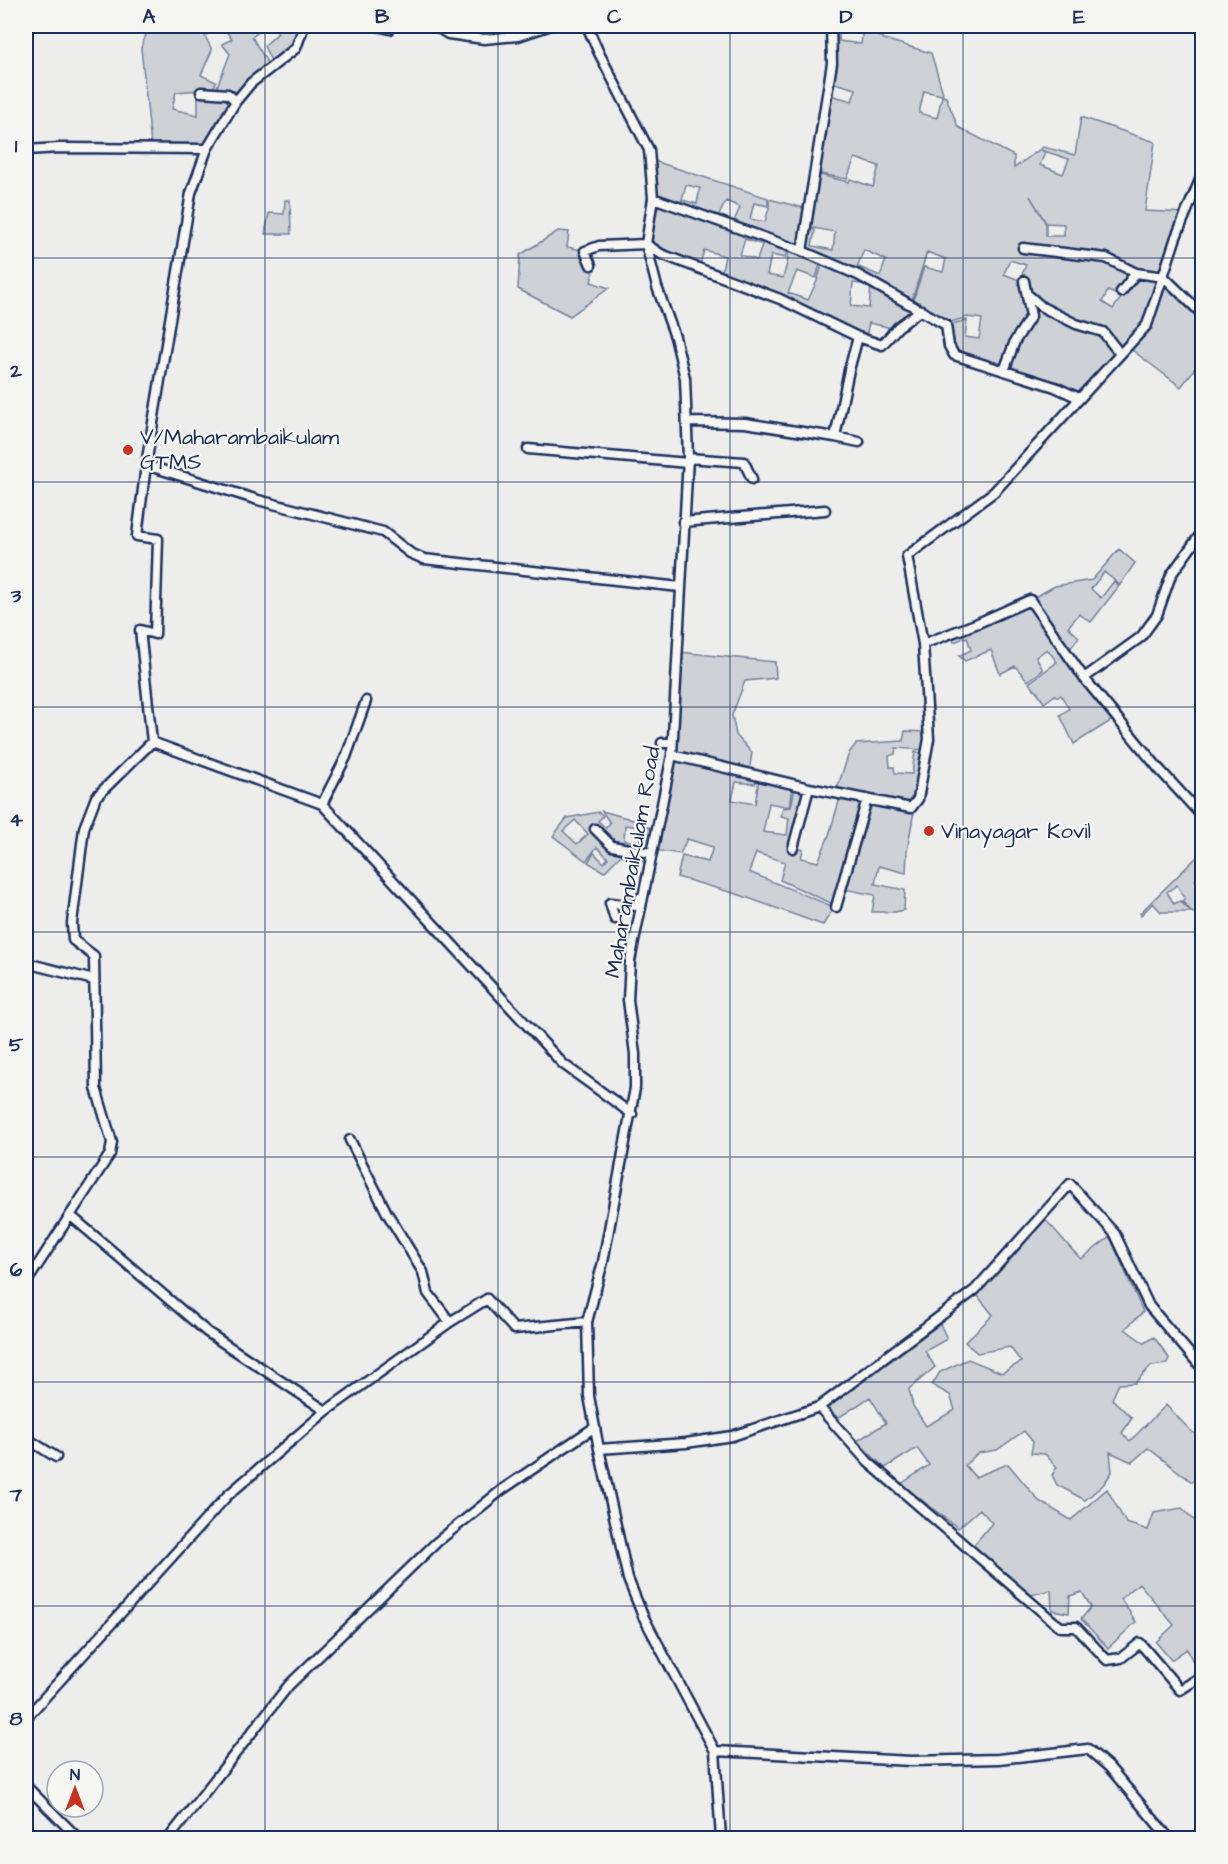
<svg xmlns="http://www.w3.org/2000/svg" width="1228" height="1864" font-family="'Architects Daughter',sans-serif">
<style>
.green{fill:#ced2d7;stroke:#74809a;stroke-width:1.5;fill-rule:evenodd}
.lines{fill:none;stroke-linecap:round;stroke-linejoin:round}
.street-casing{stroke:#1b2f5e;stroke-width:13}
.street{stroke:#f6f6f2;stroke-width:8}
.grid{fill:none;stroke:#1b2f5e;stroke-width:1.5;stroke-opacity:0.55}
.poi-dot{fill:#c8321e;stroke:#f6f6f2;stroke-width:2}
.labels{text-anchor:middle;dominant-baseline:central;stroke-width:4.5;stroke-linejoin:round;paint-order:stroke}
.poi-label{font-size:22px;fill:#1b2f5e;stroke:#f6f6f2;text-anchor:start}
.street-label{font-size:22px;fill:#1b2f5e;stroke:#f6f6f2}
.neatline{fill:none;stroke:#1b2f5e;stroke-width:2}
.grid-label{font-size:20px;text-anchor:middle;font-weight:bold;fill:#1b2f5e}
</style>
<rect width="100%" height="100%" fill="#edeeec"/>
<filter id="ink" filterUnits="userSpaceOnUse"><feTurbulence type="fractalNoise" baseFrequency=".0167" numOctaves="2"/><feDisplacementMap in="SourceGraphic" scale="12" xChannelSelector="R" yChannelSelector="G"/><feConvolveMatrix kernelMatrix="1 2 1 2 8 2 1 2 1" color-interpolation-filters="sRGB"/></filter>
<g filter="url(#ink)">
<path class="green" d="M 149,26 L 220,26 L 205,36 L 212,50 L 201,75 L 216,82 L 213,89 L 176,92 L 172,109 L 198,115 L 198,95 L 217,95 L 233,102 L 207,145 L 151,145 L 141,48 Z
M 222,26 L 267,26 L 252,37 L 268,64 L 251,80 L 236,97 L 217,87 L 230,54 L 222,44 L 232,39 Z
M 274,26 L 301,26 L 293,45 L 271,61 L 264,46 L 278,33 Z
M 486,26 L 538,26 L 517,33 L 487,35 Z
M 833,26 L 840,26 L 839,41 L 861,44 L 863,28 L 884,39 L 931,53 L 943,93 L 941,95 L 924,91 L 919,113 L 937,118 L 942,96 L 946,97 L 958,127 L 1014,156 L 1014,168 L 1043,147 L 1075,155 L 1081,117 L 1155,142 L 1145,211 L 1185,213 L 1164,275 L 1136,272 L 1107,257 L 1022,246 L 1022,250 L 1106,260 L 1133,274 L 1120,292 L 1120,296 L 1108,291 L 1102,302 L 1113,309 L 1137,275 L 1163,278 L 1152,312 L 1146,324 L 1120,351 L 1104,330 L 1076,322 L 1042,305 L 1035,298 L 1033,300 L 1041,308 L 1075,325 L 1103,333 L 1117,354 L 1078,396 L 1056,385 L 1006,370 L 1016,342 L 1033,316 L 1026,279 L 1021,277 L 1026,265 L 1010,260 L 1004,274 L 1022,281 L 1029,315 L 1013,340 L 1003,369 L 955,353 L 950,345 L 948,325 L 967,320 L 965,337 L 979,339 L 982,319 L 967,317 L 948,323 L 912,304 L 924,267 L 943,272 L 946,259 L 927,252 L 911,303 L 857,272 L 859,267 L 880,276 L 886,260 L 864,250 L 855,272 L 804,249 L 808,228 L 815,230 L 812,246 L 833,250 L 835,232 L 808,227 L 816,174 L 849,182 L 850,179 L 873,187 L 879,166 L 855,158 L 847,179 L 816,173 L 830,95 L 852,101 L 856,89 L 831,82 L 834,63 ZM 1041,150 L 1069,159 L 1063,174 L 1040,165 L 1045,152 ZM 1030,196 L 1046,223 L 1064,224 L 1064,236 L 1046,236 L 1046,224 Z
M 651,160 L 768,198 L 768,206 L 754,203 L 750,219 L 765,222 L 769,208 L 769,199 L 808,209 L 801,249 L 733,224 L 740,207 L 726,201 L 717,219 L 681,207 L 682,200 L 697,204 L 700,188 L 686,185 L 680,207 L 654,197 Z
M 285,200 L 290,200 L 291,234 L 265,234 L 269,213 L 284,214 Z
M 654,200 L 761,241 L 760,244 L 745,239 L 740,255 L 757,260 L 763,242 L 785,249 L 786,258 L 771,255 L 767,275 L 783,278 L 788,260 L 788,249 L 821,261 L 816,278 L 797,271 L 788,293 L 808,300 L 817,281 L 823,261 L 870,285 L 853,283 L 851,306 L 869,308 L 871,286 L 919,310 L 886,337 L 888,327 L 869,323 L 866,336 L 701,269 L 701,265 L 722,270 L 725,256 L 704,250 L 699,268 L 647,243 Z
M 558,231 L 569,232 L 567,247 L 582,250 L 590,267 L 594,269 L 591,282 L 609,288 L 570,316 L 518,289 L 520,255 Z
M 1165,280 L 1202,316 L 1202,359 L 1181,387 L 1128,347 L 1148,326 Z
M 1119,549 L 1135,563 L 1120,585 L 1104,572 L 1091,589 L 1101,598 L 1114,581 L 1119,586 L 1091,622 L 1079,614 L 1068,627 L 1079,637 L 1068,652 L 1031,599 L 1055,586 L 1092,580 Z
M 1028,603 L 1114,719 L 1074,744 L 1060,715 L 1069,709 L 1061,695 L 1058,697 L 1055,695 L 1044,703 L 1038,693 L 1029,683 L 1057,662 L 1047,649 L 1036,657 L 1043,670 L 1028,681 L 1015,666 L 1000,674 L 991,650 L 965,661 L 959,656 L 971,650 L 967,637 L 954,642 L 952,636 Z
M 679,652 L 775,662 L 776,678 L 745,681 L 732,715 L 736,735 L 752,753 L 749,772 L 673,754 Z
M 905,731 L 926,732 L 925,750 L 896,748 L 895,754 L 889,756 L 890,767 L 894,767 L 895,773 L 912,774 L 915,752 L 924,754 L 917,799 L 911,806 L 836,792 L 849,753 L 856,744 L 903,741 Z
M 673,758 L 757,779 L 755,784 L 736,782 L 732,800 L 755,804 L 759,779 L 793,786 L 790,807 L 769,803 L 763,832 L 787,835 L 789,818 L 781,816 L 783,808 L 791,807 L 795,787 L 806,789 L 790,851 L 795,853 L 797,847 L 803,850 L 801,858 L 818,862 L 829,835 L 840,798 L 864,802 L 835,905 L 780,880 L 785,862 L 756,853 L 749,872 L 834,907 L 823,925 L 737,894 L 677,877 L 682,856 L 708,862 L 713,847 L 687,839 L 680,854 L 654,850 Z
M 869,802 L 914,811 L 907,851 L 906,873 L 879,866 L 875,884 L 905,890 L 904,910 L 895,912 L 872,912 L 875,895 L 844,889 Z
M 602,811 L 627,818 L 641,823 L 640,827 L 625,825 L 624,840 L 639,843 L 643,825 L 654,829 L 650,851 L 612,848 L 650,854 L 648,863 L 621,855 L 604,872 L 588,862 L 594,853 L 604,863 L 608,858 L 597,847 L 586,861 L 553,836 L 567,818 L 599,812 L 603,816 L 598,821 L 606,828 L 610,823 ZM 575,820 L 588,834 L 577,844 L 563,831 Z
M 1202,852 L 1202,872 L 1195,880 L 1202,886 L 1202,913 L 1193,913 L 1182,901 L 1185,898 L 1177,885 L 1167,892 L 1174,904 L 1180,901 L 1191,912 L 1161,912 L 1153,903 L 1141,915 L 1140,913 Z
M 1042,1217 C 1057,1230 1067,1246 1081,1259 L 1110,1237 L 1143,1312 L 1125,1329 L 1144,1343 L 1154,1337 L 1169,1358 L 1167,1364 L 1151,1366 L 1135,1383 L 1119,1384 L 1112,1399 L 1132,1418 L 1122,1433 L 1130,1441 L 1166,1405 L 1192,1432 L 1202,1437 L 1202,1473 L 1192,1482 L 1148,1448 L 1132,1462 L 1110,1452 L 1112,1472 L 1103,1485 L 1085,1500 L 1057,1485 L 1052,1475 L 1057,1467 L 1045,1454 L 1031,1453 L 1033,1442 L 1024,1431 L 997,1450 L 978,1453 L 965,1465 L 975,1477 L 1008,1464 L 1039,1501 L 1071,1520 L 1107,1489 L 1126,1523 L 1148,1530 L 1154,1513 L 1182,1508 L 1195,1521 L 1202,1516 L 1202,1666 L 1196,1669 L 1187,1649 L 1171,1660 L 1156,1642 L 1174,1625 L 1139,1583 L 1121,1599 L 1136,1622 L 1108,1648 L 1081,1619 L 1091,1607 L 1082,1592 L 1070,1596 L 1069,1613 L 1052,1610 L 1051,1590 L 1031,1595 L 972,1547 L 992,1523 L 980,1509 L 958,1528 L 901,1484 L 929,1465 L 917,1448 L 885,1468 L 857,1441 L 886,1423 L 870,1397 L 838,1418 L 828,1408 L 940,1324 L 947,1339 L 925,1351 L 935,1367 L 909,1389 L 913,1406 L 926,1426 L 955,1410 L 950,1395 L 932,1385 L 940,1372 L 968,1359 L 1002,1373 L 1021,1362 L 1010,1347 L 977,1353 L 965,1342 L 993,1315 L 977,1295 L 1023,1244 Z"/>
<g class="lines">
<defs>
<path id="street" d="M 378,26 L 390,29 L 391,26
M 435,26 L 448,34 L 484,39 L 518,36 L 548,26
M 587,26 L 599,53 L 649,150 L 653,198 L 646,244 L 657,287 L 675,337 L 685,378 L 688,458 L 672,755 L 630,961 L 628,1000 L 635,1054 L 635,1088 L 603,1262 L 587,1322 L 589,1396 L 599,1449 L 628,1579 L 643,1616 L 715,1751 L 721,1838
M 201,92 L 228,94 L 236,101
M 26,150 L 60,148 L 207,149
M 653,198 L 802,251 L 858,275 L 946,325 L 949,346 L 954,355 L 1055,387 L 1079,398
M 1023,248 L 1106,258 L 1136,273
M 802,251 L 832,63 L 831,26
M 591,265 L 585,251 L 599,246 L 646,244 L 661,254 L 780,299 L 858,337
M 1121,292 L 1136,273 L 1164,277 L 1202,314
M 1027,294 L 1042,307 L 1076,324 L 1103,332 L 1120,354
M 1004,371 L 1015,341 L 1031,316 L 1024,281
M 687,422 L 745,423 L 835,437
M 859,442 L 835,437 L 849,370 L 858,337 L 882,345 L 898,327 L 921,310
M 528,449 L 688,463
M 688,458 L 744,462 L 752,479
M 146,465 L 258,500 L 383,532 L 410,553 L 424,559 L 680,587
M 683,522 L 825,510
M 923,644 L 978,623 L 1030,600 L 1084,678 L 1159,769 L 1202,816
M 1084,678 L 1141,637 L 1157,615 L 1171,575 L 1202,532
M 152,742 L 140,630 L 155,634 L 158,539 L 137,536 L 146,465 L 191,193 L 207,149 L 236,101 L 251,83 L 296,48 L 304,26
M 662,743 L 672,743
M 672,755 L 809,788 L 911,808 L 918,799 L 929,739 L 923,644 L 907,556 L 994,492 L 1147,325 L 1176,237 L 1202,175
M 322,804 L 346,757 L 366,701
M 595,829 L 612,846 L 651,853
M 793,848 L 809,788
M 836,907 L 867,799
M 615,919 L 610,903 L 636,906 L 640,898
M 26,963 L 94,980
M 350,1140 L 387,1213 L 423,1272 L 428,1293 L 450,1322
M 71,1216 L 207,1332 L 326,1411
M 26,1283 L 110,1154 L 112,1142 L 96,1088 L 94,956 L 73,940 L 72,923 L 84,828 L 96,797 L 152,742 L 322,804 L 563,1064 L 632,1114
M 819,1407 L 868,1462 L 1054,1622 L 1061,1627 L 1076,1627 L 1107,1660 L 1121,1658 L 1140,1643 L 1180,1690 L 1202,1676
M 26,1438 L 56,1457
M 599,1449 L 686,1443 L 732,1436 L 819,1407 L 975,1290 L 1070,1184 L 1115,1234 L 1149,1306 L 1202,1368
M 26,1718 L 227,1496 L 326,1411 L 450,1322 L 487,1299 L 514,1329 L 587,1322
M 715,1751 L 911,1761 L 999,1759 L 1088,1749 L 1109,1767 L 1169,1838
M 26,1786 L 78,1838
M 169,1838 L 289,1685 L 437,1542 L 503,1489 L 595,1427"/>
</defs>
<use href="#street" class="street-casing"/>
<use href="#street" class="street"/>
</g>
</g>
<path class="grid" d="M 265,26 L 265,1838M 498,26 L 498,1838M 730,26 L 730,1838M 963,26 L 963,1838M 26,258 L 1202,258M 26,482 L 1202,482M 26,707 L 1202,707M 26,932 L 1202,932M 26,1157 L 1202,1157M 26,1382 L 1202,1382M 26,1606 L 1202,1606"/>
<g class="poi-dot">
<circle cx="128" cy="450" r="6"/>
<circle cx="929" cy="831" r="6"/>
</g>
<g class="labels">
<g class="poi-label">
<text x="140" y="437">V/Maharambaikulam<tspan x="140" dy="25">GTMS</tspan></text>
<text x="941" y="831">Vinayagar Kovil</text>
</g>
<g class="street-label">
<text transform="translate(633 862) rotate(-80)">Maharambaikulam Road</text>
</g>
</g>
<rect width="1228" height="1864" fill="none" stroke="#f6f6f2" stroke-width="66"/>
<g transform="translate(75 1789)"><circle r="28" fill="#f6f6f2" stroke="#9ea6b7" stroke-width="1.5"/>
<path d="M0-4.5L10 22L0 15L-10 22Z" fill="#c8321e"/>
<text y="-9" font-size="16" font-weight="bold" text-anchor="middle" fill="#1b2f5e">N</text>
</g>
<rect x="33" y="33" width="1162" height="1798" class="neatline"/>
<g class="grid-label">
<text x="149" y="23">A</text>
<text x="382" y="23">B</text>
<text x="614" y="23">C</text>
<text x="846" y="23">D</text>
<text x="1079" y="23">E</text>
<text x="16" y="152">1</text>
<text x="16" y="377">2</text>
<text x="16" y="602">3</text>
<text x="16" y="826">4</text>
<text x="16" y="1051">5</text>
<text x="16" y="1276">6</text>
<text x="16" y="1501">7</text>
<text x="16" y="1725">8</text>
</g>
</svg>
